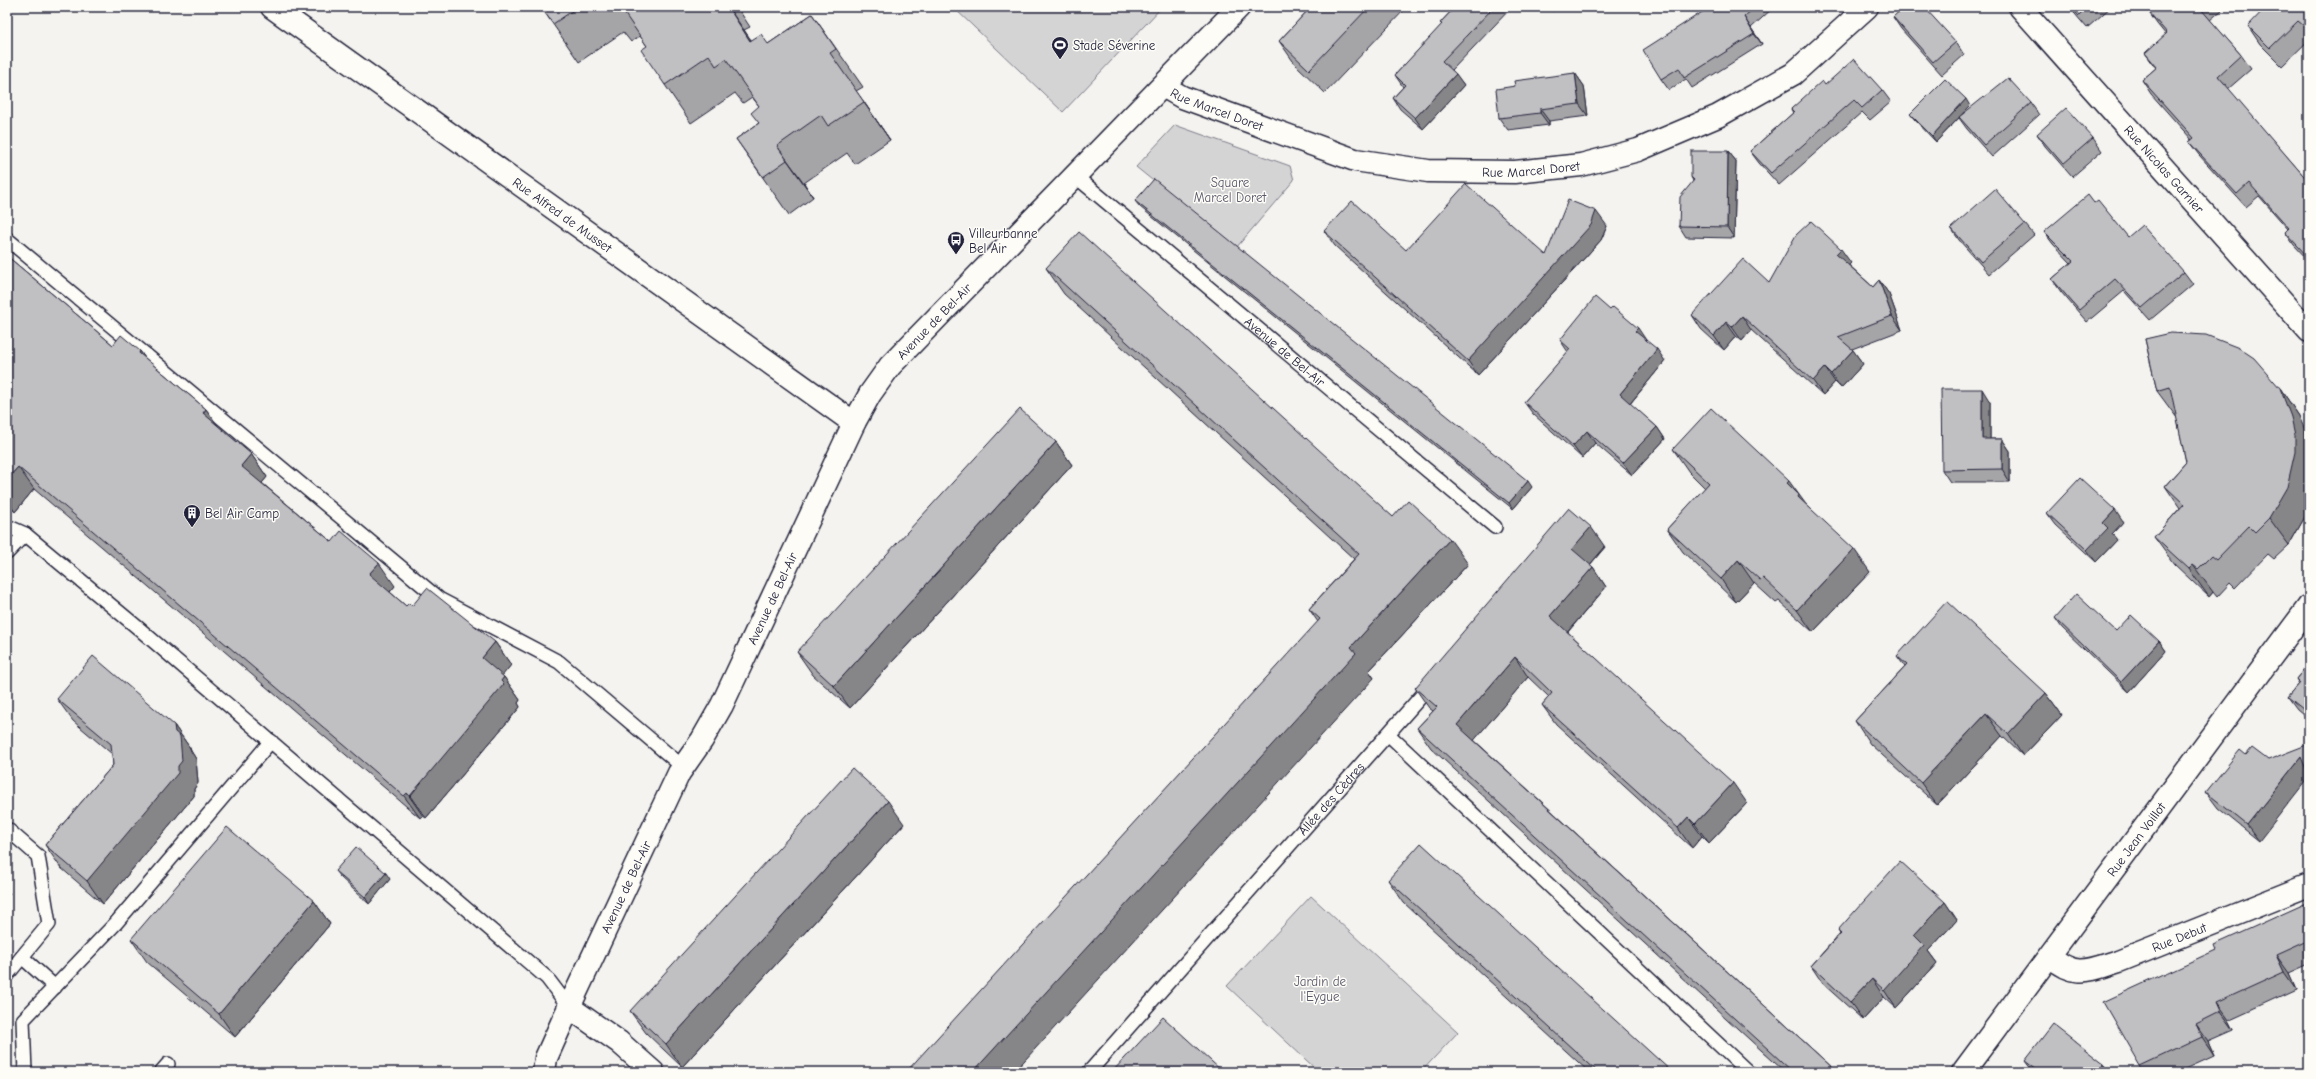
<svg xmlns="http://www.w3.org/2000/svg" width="2316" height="1079" font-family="'Comic Neue',sans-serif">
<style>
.green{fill:#d5d4d5;stroke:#7c7b88}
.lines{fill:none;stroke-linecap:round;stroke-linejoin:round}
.service-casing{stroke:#22223b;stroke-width:16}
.minor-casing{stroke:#22223b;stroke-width:25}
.service{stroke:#fdfcf7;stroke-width:13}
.minor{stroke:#fdfcf7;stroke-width:22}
.wall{fill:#a5a4a7;stroke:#22223b}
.shaded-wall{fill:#868688;stroke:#22223b}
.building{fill:#c0bfc2;stroke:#22223b}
.labels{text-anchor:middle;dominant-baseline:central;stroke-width:3;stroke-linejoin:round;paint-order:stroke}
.poi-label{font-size:13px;fill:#22223b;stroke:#fdfcf7;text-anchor:start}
.street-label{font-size:13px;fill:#22223b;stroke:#fdfcf7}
.park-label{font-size:13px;fill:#585769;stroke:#fdfcf7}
</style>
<rect width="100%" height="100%" fill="#f4f3ef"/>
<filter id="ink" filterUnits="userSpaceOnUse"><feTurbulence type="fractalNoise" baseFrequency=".025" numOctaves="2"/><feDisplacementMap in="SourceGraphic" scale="8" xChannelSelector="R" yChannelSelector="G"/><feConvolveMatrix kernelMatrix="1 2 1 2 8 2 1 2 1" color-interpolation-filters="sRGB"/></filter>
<g filter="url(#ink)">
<path class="green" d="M 953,7 L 1162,7 L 1063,112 Z
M 1175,125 L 1290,166 L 1294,180 L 1236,248 L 1136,167 Z
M 1311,896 L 1458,1032 L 1421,1072 L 1319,1072 L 1227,986 Z"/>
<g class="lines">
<defs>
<g id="service">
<path id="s1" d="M 1074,175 L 1495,527"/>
<path d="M 7,239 L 439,599 L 559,662 L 683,767"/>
<path d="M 7,526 L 25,534 L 137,627 L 547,978 L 569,1007"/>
<path d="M 7,553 L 25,534"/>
<path d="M 1389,735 L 1748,1072"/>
<path d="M 7,829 L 38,856 L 49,924 L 7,975"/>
<path d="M 22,957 L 55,987"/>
<path d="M 25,1072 L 23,1020 L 116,923 L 271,741"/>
<path d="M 161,1072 L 168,1064"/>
<path id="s2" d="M 1089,1072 L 1432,684"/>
</g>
<g id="minor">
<path id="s3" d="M 272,7 L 854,423"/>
<path id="s4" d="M 2020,7 L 2309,331"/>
<path id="s5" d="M 1163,86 L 1182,97 L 1355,160 L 1428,171 L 1515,172 L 1581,165 L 1638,150 L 1718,116 L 1793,74 L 1867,7"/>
<path id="s6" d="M 2050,956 C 2076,979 2089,970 2119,961 L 2309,885"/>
<path d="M 569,1007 L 619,1042 L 653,1072"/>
<path id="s7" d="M 544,1072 L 546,1058 L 564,1018 L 679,773 L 702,740 L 722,705 L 854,423 L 870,394 L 890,366 L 1239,7"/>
<path id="s8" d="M 1963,1072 L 2309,606"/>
</g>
</defs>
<use href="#service" class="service-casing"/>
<use href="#minor" class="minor-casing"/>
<use href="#service" class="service"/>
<use href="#minor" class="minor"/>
</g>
<path class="wall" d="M 541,7 L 737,7 L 750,27 L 744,30 L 751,40 L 768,44 L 812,14 L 863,87 L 856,91 L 890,140 L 855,164 L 847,153 L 804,183 L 813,197 L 789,215 L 736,139 L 759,123 L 759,106 L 752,97 L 743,103 L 735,93 L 691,123 L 665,85 L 647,46 L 640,36 L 631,42 L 623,32 L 579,62 Z
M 1311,7 L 1407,7 L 1325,93 L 1295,64 L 1279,41 Z
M 1455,7 L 1512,7 L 1452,70 L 1464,85 L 1423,129 L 1400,109 L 1393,98 L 1403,87 L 1395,75 L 1442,25 L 1440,23 Z
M 1549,7 L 1570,7 L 1552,11 Z
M 1706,7 L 1774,7 L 1751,28 L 1762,44 L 1692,88 L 1686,79 L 1669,90 L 1661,79 L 1708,9 Z
M 2069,7 L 2111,7 L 2087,28 Z
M 2152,7 L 2220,7 L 2222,10 L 2210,20 L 2241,55 L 2251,69 L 2228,89 L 2309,182 L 2309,261 L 2294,245 L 2285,232 L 2288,229 L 2259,196 L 2246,207 L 2199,155 L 2189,142 L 2192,140 L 2151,94 L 2142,80 L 2156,68 L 2145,53 L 2166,35 L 2157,24 L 2148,11 Z
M 2309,7 L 2309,40 L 2282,66 L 2260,44 L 2248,26 Z
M 1893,17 L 1956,42 L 1964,55 L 1942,75 L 1901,29 Z
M 1575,73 L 1584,86 L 1588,116 L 1549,121 L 1549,125 L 1508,130 L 1499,118 L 1515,86 Z
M 1825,85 L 1882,90 L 1891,102 L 1870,120 L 1862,112 L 1779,185 L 1759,163 L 1750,151 L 1793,113 L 1791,109 Z
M 2031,103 L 2039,115 L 1992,157 L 1967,129 L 1959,118 L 1936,142 L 1915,120 L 1910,114 L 1970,106 L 1961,115 Z
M 2037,134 L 2093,138 L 2102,151 L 2072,177 L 2045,146 Z
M 1728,151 L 1736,161 L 1734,238 L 1686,237 L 1679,226 L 1693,181 L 1691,177 Z
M 1135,201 L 1532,487 L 1513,509 L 1140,207 Z
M 2094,203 L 2128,237 L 2184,272 L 2193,284 L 2150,320 L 2124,291 L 2087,322 L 2061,292 L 2052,279 L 2071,263 L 2053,244 L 2044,232 Z
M 2025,224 L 2034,235 L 1989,274 L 1959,240 L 1951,228 Z
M 1607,226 L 1601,240 L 1478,375 L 1335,246 L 1324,231 L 1406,250 L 1546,255 Z
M 7,256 L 113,345 L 140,351 L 145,358 L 206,409 L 218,426 L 251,454 L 267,477 L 262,483 L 332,542 L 395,586 L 390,592 L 406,606 L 412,606 L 495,642 L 511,665 L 502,675 L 504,677 L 520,700 L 518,703 L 520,707 L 426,818 L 423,816 L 420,818 L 34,489 L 15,512 L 7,505 Z
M 1851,263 L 1849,265 L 1873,287 L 1879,280 L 1889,294 L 1902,330 L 1852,349 L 1863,364 L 1841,388 L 1835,382 L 1823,395 L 1751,330 L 1742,341 L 1736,336 L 1724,350 L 1701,329 L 1692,315 L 1769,283 Z
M 1046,268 L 1393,517 L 1468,564 L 1369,671 L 1374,678 L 1318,622 L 1309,609 L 1354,559 L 1064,294 Z
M 2145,339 L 2280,388 L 2299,416 L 2306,515 L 2289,545 L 2274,559 L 2268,554 L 2235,588 L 2230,583 L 2217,597 L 2213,592 L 2209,597 L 2174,564 L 2154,537 L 2180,508 L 2165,486 L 2186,462 L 2177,418 L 2157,391 Z
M 1560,340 L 1646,340 L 1665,361 L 1630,404 L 1657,427 L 1665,439 L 1632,475 L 1595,443 L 1582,458 L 1533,414 L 1524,402 L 1568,352 Z
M 1990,402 L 1990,439 L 2002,439 L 2010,451 L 2010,482 L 1950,482 L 1942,470 Z
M 1056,442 L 1072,465 L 850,708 L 813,675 L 797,652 Z
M 1673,449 L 1805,503 L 1870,572 L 1813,632 L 1779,601 L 1776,603 L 1754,583 L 1736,602 L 1683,552 L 1667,529 L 1705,488 L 1689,472 Z
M 2047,513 L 2123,522 L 2112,534 L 2117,540 L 2096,562 L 2056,525 Z
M 1605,547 L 1590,565 L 1593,567 L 1606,587 L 1568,632 L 1747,803 L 1709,843 L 1702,836 L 1692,848 L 1556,724 L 1542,705 L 1549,697 L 1528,677 L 1474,740 L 1835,1070 L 1836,1072 L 1785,1072 L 1431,748 L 1417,728 L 1433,711 L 1429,708 L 1415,688 Z
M 2055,618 L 2116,631 L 2159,641 L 2166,651 L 2129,692 L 2062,628 Z
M 1897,656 L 2046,693 L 2062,715 L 2023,756 L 2002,736 L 1937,805 L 1870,744 L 1855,721 L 1905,667 Z
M 2309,663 L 2309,719 L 2297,709 L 2288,697 L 2299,684 L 2296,679 Z
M 57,699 L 174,725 L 190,748 L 191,751 L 196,759 L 198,783 L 194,789 L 194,796 L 103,904 L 61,868 L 45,845 L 113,765 L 112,754 L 73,721 Z
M 2246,755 L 2268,760 L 2259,841 L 2218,808 L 2206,792 Z
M 904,824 L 682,1067 L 646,1033 L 630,1011 Z
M 335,871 L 390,879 L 369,904 L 340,877 Z
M 1388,880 L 1672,1072 L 1589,1072 L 1404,903 Z
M 314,901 L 330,924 L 235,1037 L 147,962 L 131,939 Z
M 1945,902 L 1957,920 L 1928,951 L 1937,963 L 1896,1008 L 1884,997 L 1863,1020 L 1823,984 L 1811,966 L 1840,933 L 1838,930 Z
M 2309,902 L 2309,964 L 2289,973 L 2296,989 L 2228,1020 L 2233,1030 L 2208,1041 L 2214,1055 L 2177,1072 L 2144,1072 L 2140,1066 L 2216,950 Z
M 2025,1060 L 2104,1064 L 2110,1072 L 2034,1072 Z"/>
<path class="shaded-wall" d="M 728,7 L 744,30 L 777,78 L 750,41 Z
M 1744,17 L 1751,28 L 1762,44 L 1754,34 Z
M 1575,73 L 1584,86 L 1588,116 L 1579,104 Z
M 1456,74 L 1464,85 L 1423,129 L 1415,118 Z
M 856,91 L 890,140 L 864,102 Z
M 1966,99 L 1970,106 L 1936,142 L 1932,136 Z
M 1540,109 L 1549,121 L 1549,125 L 1540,113 Z
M 777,146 L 804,183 L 813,197 L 787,160 Z
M 1728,151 L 1736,161 L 1734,238 L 1727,227 Z
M 1596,211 L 1607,226 L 1601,240 L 1478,375 L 1468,361 Z
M 1841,249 L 1851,263 L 1846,268 L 1836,254 Z
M 1879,280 L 1889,294 L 1902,330 L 1892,316 Z
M 1742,316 L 1751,330 L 1742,341 L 1732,327 Z
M 1726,322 L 1736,336 L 1724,350 L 1714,336 Z
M 1638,328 L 1646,340 L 1643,343 L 1635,331 Z
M 1657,349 L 1665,361 L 1628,406 L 1620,394 Z
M 1853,350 L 1863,364 L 1841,388 L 1831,374 Z
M 140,351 L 156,374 L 139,353 Z
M 1825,368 L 1835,382 L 1823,395 L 1813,381 Z
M 2280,388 L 2299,416 L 2309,440 L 2309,503 L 2306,515 L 2289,545 L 2269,518 Z
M 1982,389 L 1990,402 L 1990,451 L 1982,439 Z
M 206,409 L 222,432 L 203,413 Z
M 1657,427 L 1665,439 L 1632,475 L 1623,463 Z
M 1587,431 L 1595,443 L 1582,458 L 1573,446 Z
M 2002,439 L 2010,451 L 2010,482 L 2002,469 Z
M 1056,442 L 1072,465 L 850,708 L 834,686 Z
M 251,454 L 267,477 L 257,489 L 241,466 Z
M 18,467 L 34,489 L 15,512 L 7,501 L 7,479 Z
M 1528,481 L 1532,487 L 1513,509 L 1509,503 Z
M 1789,481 L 1805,503 L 1815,518 L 1787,483 Z
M 2115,510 L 2123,522 L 2112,534 L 2117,540 L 2096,562 L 2087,550 L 2103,523 Z
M 1591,527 L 1605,547 L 1586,569 L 1572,549 Z
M 1450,539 L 1468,564 L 1369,671 L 1374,678 L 1014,1072 L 973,1072 L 1351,647 Z
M 1854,549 L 1870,572 L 1813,632 L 1797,610 Z
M 1738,560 L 1754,583 L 1736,602 L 1721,579 Z
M 379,563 L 395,586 L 385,597 L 369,574 Z
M 2193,565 L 2213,592 L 2209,597 L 2189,569 Z
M 1593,567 L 1606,587 L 1564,636 L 1550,616 Z
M 2159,641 L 2166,651 L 2129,692 L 2121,682 Z
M 495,642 L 511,665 L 498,681 L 482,658 Z
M 1515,657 L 1528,677 L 1471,744 L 1457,725 Z
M 504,677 L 520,700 L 518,703 L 520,707 L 426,818 L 410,796 Z
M 2046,693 L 2062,715 L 2023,756 L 2008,734 Z
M 1986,714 L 2002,736 L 1937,805 L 1921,783 Z
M 174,725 L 190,748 L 191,751 L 196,759 L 198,783 L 194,789 L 194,796 L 103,904 L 87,881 L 178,766 Z
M 2301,757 L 2309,768 L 2309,777 L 2259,841 L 2247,825 Z
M 1733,783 L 1747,803 L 1709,843 L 1695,824 Z
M 407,793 L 423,816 L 420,818 L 404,796 Z
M 888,801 L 904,824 L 682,1067 L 666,1044 Z
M 1688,817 L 1702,836 L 1692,848 L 1678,828 Z
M 386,873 L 390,879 L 369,904 L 365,897 Z
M 7,890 L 10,894 L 7,897 Z
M 314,901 L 330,924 L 235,1037 L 219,1014 Z
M 1945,902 L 1957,920 L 1928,951 L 1937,963 L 1896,1008 L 1884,990 L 1914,935 Z
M 2276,955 L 2289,973 L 2296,989 L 2284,972 Z
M 1872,979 L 1884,997 L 1863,1020 L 1850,1002 Z
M 2216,1003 L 2228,1020 L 2233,1030 L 2220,1012 Z
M 2196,1024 L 2208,1041 L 2214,1055 L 2202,1037 Z
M 2104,1064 L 2110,1072 L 2098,1072 Z"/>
<path class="building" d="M 541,7 L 578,7 L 553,24 Z
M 620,7 L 728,7 L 750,41 L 761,34 L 768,44 L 812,14 L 836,49 L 830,53 L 864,102 L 828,126 L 821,115 L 777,146 L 787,160 L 763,177 L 736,139 L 759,123 L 751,113 L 759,106 L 726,59 L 716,66 L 709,55 L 665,85 L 641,50 L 647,46 Z
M 1311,7 L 1369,7 L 1309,70 L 1279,41 Z
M 1455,7 L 1494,7 L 1442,61 L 1456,74 L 1415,118 L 1393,98 L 1405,85 L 1395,75 L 1442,24 L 1440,23 Z
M 1709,7 L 1755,7 L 1744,17 L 1754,34 L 1684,78 L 1679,68 L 1661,79 L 1643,50 L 1710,7 Z
M 1904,7 L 1924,7 L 1956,42 L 1933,62 L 1893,17 Z
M 2071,7 L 2088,7 L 2079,16 Z
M 2152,7 L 2201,7 L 2200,8 L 2241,55 L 2218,76 L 2309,182 L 2309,258 L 2285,232 L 2289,228 L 2249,183 L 2237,194 L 2189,142 L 2194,138 L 2142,80 L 2157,67 L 2145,53 L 2167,33 L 2148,11 Z
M 2266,7 L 2309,7 L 2309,30 L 2298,21 L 2270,48 L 2248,26 Z
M 1854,59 L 1882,90 L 1862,108 L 1854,100 L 1771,173 L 1750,151 L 1794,112 L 1791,109 L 1822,81 L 1825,85 Z
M 1575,73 L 1579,104 L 1540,109 L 1540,113 L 1499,118 L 1496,89 L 1515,86 L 1514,81 Z
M 2008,78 L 2031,103 L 1984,145 L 1959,117 Z
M 1945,79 L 1966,99 L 1932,136 L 1910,114 Z
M 2066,108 L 2093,138 L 2063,164 L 2037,134 Z
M 1691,151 L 1728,151 L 1727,227 L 1679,226 L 1680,197 L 1694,180 L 1691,177 Z
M 1154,179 L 1528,481 L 1509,503 L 1135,201 Z
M 1466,184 L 1546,255 L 1568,200 L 1596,211 L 1591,225 L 1468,361 L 1324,231 L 1352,201 L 1406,250 Z
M 1995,189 L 2025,224 L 1981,262 L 1951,228 Z
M 2088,195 L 2094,203 L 2098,200 L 2128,237 L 2142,225 L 2184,272 L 2142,308 L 2115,279 L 2079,310 L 2052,279 L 2073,261 L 2044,232 Z
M 1811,221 L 1841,249 L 1836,254 L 1873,287 L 1879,280 L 1892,316 L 1838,337 L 1853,350 L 1831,374 L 1825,368 L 1813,381 L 1742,316 L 1732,327 L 1726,322 L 1714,336 L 1692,315 L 1743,259 L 1769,283 L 1796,235 Z
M 1079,232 L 1393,517 L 1408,500 L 1450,539 L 1351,647 L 1356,653 L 973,1072 L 906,1072 L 1320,619 L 1309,609 L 1359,554 L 1046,268 Z
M 7,256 L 113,345 L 121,335 L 140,351 L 139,353 L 206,409 L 203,413 L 251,454 L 241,466 L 332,542 L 341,531 L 379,563 L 369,574 L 406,606 L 409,603 L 412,606 L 427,588 L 495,642 L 482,658 L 504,677 L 501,681 L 504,684 L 410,796 L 407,793 L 404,796 L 18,467 L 7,479 Z
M 1595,297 L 1610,310 L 1613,307 L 1638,328 L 1635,331 L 1657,349 L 1620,394 L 1657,427 L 1623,463 L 1587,431 L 1573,446 L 1524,402 L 1570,349 L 1560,340 Z
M 2171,333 L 2206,335 L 2239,348 L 2254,358 L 2280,388 L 2291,417 L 2295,435 L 2295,452 L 2287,487 L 2269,518 L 2255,532 L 2249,526 L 2216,560 L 2211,556 L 2198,569 L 2193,565 L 2189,569 L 2154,537 L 2184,504 L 2165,486 L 2186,462 L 2170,387 L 2157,391 L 2145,339 Z
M 1941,389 L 1982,389 L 1982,439 L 2002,439 L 2002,469 L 1942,470 Z
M 1711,408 L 1789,481 L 1787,483 L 1799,495 L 1798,497 L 1854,549 L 1797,610 L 1763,578 L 1760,580 L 1738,560 L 1721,579 L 1667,529 L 1709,483 L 1673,449 Z
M 1020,409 L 1056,442 L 834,686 L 797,652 Z
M 2080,478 L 2115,510 L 2103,523 L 2108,528 L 2087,550 L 2047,513 Z
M 1569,508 L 1591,527 L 1572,549 L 1593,567 L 1550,616 L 1733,783 L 1695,824 L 1688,817 L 1678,828 L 1542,705 L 1552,693 L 1515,657 L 1457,725 L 1835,1070 L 1833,1072 L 1793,1072 L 1417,728 L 1437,707 L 1415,688 Z
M 2076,594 L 2116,631 L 2131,615 L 2159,641 L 2121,682 L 2055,618 Z
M 1947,601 L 2046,693 L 2008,734 L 1986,714 L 1921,783 L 1855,721 L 1907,665 L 1897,656 Z
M 93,656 L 174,725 L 175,732 L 180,736 L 182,761 L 178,766 L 178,773 L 87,881 L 45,845 L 113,765 L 111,744 L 57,699 Z
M 2309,663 L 2309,714 L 2288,697 L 2300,683 L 2296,679 Z
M 2309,744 L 2309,776 L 2301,757 L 2247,825 L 2206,792 L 2240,750 L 2246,755 L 2252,748 L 2268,760 Z
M 852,768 L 888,801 L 666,1044 L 630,1011 Z
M 227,827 L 314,901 L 219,1014 L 131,939 Z
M 1421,843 L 1672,1072 L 1598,1072 L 1388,880 Z
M 356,847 L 386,873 L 365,897 L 335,871 Z
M 1900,861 L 1945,902 L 1914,935 L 1924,945 L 1884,990 L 1872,979 L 1850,1002 L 1811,966 L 1841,933 L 1838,930 Z
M 2309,902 L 2309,940 L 2276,955 L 2284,972 L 2216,1003 L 2220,1012 L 2196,1024 L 2202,1037 L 2140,1066 L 2103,1002 L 2216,950 L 2214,945 Z
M 1163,1017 L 1223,1072 L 1112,1072 Z
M 2053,1024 L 2104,1064 L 2098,1072 L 2041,1072 L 2025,1060 Z"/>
</g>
<defs>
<symbol id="stadium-pin" viewBox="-11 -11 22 30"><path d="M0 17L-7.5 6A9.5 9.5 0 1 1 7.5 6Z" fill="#22223b" stroke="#fdfcf7"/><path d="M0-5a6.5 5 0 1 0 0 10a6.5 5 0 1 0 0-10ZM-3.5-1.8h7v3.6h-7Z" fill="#fff"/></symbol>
<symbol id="bus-pin" viewBox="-11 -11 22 30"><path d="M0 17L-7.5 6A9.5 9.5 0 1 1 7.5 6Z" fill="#22223b" stroke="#fdfcf7"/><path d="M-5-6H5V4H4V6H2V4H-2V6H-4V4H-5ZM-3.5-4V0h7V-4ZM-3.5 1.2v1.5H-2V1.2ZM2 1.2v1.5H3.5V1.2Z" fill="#fff"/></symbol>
<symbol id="building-pin" viewBox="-11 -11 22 30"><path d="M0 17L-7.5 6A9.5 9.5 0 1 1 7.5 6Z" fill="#22223b" stroke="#fdfcf7"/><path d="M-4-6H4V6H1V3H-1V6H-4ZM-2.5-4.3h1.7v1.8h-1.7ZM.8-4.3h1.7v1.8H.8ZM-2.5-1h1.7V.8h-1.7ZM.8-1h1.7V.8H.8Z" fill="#fff"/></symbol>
</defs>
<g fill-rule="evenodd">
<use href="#stadium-pin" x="1050" y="35" width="20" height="27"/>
<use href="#bus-pin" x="946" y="230" width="20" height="27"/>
<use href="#building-pin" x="182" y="503" width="20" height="27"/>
</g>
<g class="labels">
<g class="poi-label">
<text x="1073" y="45">Stade Séverine</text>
<text x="969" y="233">Villeurbanne<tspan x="969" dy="15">Bel Air</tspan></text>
<text x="205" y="513">Bel Air Camp</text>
</g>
<g class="street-label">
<text stroke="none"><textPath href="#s5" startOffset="59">Rue Marcel Doret</textPath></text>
<text stroke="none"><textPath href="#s5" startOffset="383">Rue Marcel Doret</textPath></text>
<text stroke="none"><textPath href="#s4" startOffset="217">Rue Nicolas Garnier</textPath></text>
<text stroke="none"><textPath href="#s3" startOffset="357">Rue Alfred de Musset</textPath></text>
<text stroke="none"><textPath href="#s7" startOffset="851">Avenue de Bel-Air</textPath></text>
<text stroke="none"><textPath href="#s1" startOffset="275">Avenue de Bel-Air</textPath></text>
<text stroke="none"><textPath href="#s7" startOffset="527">Avenue de Bel-Air</textPath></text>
<text stroke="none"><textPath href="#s2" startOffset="365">Allée des Cèdres</textPath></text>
<text stroke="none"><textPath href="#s8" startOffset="290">Rue Jean Voillot</textPath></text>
<text stroke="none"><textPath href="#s7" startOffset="203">Avenue de Bel-Air</textPath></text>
<text stroke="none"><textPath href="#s6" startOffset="139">Rue Debut</textPath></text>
</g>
<g class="park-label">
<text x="1230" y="182">Square<tspan x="1230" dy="15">Marcel Doret</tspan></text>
<text x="1320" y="981">Jardin de<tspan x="1320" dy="15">l'Eygue</tspan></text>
</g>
</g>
<rect width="2316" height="1079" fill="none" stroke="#fdfcf7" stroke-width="24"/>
<rect x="12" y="12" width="2292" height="1055" fill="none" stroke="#22223b" stroke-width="1.5" filter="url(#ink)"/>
</svg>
